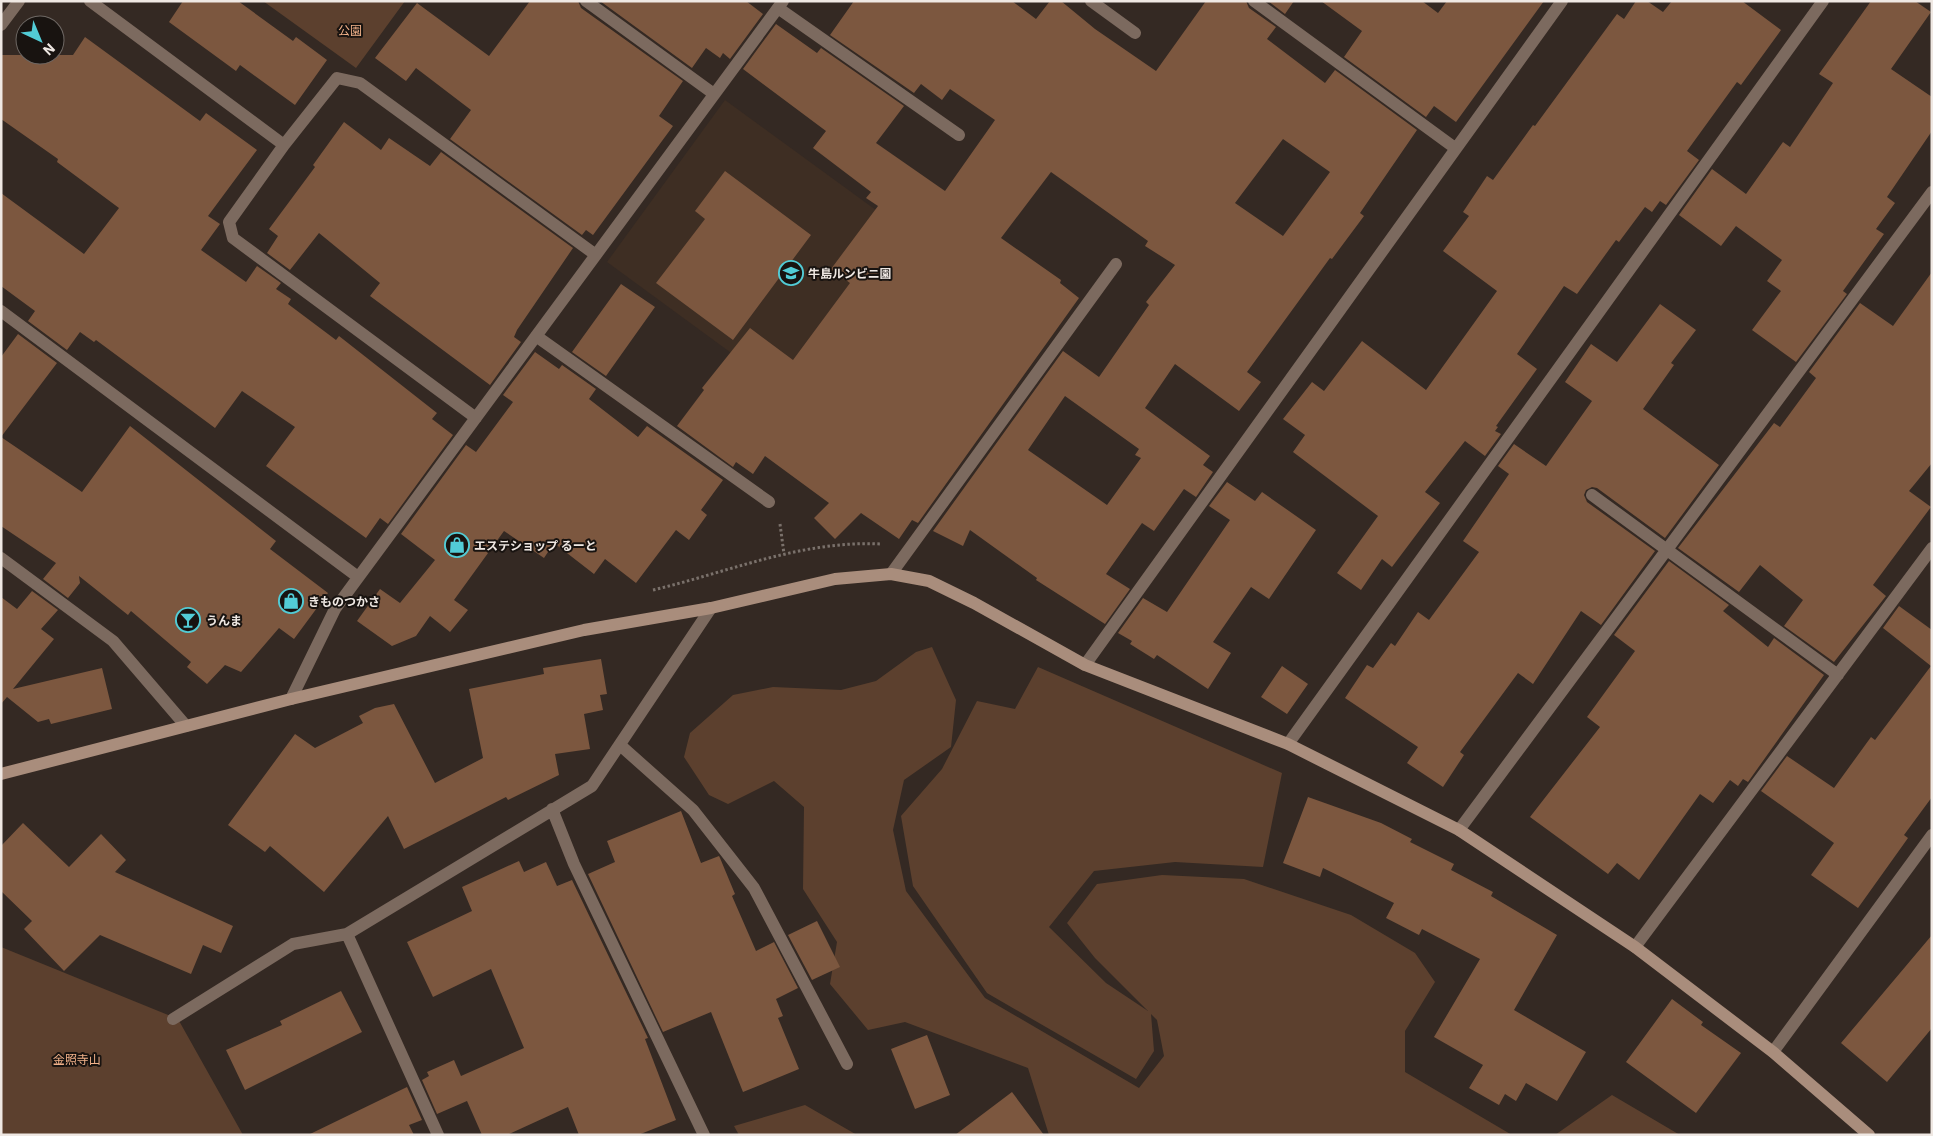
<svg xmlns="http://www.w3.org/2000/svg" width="1933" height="1136" font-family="'IBM Plex Sans','Noto Sans JP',sans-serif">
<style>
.built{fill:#3e2e23}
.green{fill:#5c402e}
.building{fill:#7c573f;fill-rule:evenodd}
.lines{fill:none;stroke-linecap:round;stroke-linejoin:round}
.path{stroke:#7a716b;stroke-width:3;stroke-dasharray:2.5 2.5;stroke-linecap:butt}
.street{stroke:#7c6a5f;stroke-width:12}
.secondary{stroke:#a98d7c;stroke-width:12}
.labels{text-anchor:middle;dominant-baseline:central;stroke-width:4;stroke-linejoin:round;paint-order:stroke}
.park-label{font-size:12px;fill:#f2b28a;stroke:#181310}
.poi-label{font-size:12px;font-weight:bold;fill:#efe8e3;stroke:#181310;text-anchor:start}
</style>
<rect width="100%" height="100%" fill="#342923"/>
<path class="built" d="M 725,100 L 976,283 L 857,445 L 607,262 Z"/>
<path class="green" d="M 263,1 L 405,1 L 356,68 Z
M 932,647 L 956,700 L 951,747 L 904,780 L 893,830 L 906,891 L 985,998 L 1139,1088 L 1164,1056 L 1157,1020 L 1151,1014 L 1154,1051 L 1136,1079 L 987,993 L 913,886 L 901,816 L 942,769 L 977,701 L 1015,709 L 1038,667 L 1282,773 L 1263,867 L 1175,862 L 1094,871 L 1049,927 L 1106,983 L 1148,1011 L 1095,958 L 1067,923 L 1097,884 L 1162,875 L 1244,879 L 1351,915 L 1415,953 L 1435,982 L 1405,1031 L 1405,1072 L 1512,1135 L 1049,1135 L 1028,1068 L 905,1022 L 868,1030 L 830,984 L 837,942 L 803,889 L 804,807 L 774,781 L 728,804 L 709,795 L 684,757 L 690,733 L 733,695 L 773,687 L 841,690 L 876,681 L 916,652 Z
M 1,947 L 178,1019 L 243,1135 L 1,1135 Z
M 1612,1095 L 1680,1135 L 1555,1135 Z
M 805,1105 L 857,1135 L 739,1135 L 734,1126 Z"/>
<path class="building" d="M 183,1 L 238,1 L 293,41 L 296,37 L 327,60 L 295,105 L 240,65 L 236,71 L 169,22 Z
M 530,1 L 578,1 L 581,8 L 683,81 L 659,116 L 673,126 L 593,235 L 586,230 L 582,235 L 450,139 L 471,110 L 416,68 L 406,81 L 375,58 L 417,3 L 489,56 Z
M 600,1 L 746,1 L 763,14 L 730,59 L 723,53 L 720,58 L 706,48 L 692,68 Z
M 854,1 L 1012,1 L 1036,19 L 1050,1 L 1061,1 L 1095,29 L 1156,71 L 1206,1 L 1246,1 L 1249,8 L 1276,27 L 1267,39 L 1325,83 L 1335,70 L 1417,130 L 1360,213 L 1364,216 L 1332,259 L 1330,258 L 1247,372 L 1261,382 L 1239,411 L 1175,364 L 1145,408 L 1210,456 L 1203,465 L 1213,472 L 1196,497 L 1184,489 L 1154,531 L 1142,523 L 1106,574 L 1130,589 L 1105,624 L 1036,580 L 1037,578 L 970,530 L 963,546 L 933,531 L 1063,351 L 1099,377 L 1149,305 L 1146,302 L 1175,265 L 1145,246 L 1148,241 L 1051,172 L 1001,238 L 1061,280 L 1060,283 L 1079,298 L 918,523 L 912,520 L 899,539 L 861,513 L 835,539 L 814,518 L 829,503 L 765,456 L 753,474 L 736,462 L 733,467 L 677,426 L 704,390 L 702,388 L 750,328 L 793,360 L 850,283 L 831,269 L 878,206 L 866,198 L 871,192 L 813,148 L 826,131 L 743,69 L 776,24 L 817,53 L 821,48 L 904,106 L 876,143 L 945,191 L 995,120 L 950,89 L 942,100 L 921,84 L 914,93 L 830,35 ZM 1283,139 L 1330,172 L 1283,236 L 1235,203 ZM 1065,396 L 1139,449 L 1135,455 L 1141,458 L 1107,505 L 1028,450 Z
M 1268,1 L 1294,1 L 1285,14 Z
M 1321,1 L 1422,1 L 1438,13 L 1447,1 L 1544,1 L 1456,122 L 1434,106 L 1426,117 L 1344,57 L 1362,31 Z
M 1636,1 L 1647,1 L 1663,12 L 1672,1 L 1742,1 L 1781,30 L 1741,85 L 1737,82 L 1687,151 L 1699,160 L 1666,205 L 1660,201 L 1652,212 L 1645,207 L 1619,242 L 1616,240 L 1577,294 L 1564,286 L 1517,354 L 1537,369 L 1496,426 L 1498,427 L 1495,431 L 1501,434 L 1485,456 L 1465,441 L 1425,492 L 1440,503 L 1392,567 L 1382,559 L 1361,590 L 1337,573 L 1378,516 L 1293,452 L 1305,435 L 1283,419 L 1312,382 L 1324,391 L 1362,341 L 1426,390 L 1497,291 L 1443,251 L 1469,216 L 1463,212 L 1487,176 L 1493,180 L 1533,125 L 1535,126 L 1617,14 L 1624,19 Z
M 1871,1 L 1915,1 L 1931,12 L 1891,69 L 1932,97 L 1932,131 L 1887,197 L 1895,203 L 1876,229 L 1884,234 L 1843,291 L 1847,294 L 1796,362 L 1752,330 L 1781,291 L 1767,281 L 1782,260 L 1736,226 L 1721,246 L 1679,215 L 1712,169 L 1746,194 L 1783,142 L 1790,147 L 1833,83 L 1819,74 Z
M 85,37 L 200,121 L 206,113 L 257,150 L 208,216 L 220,224 L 201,250 L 246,282 L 257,266 L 281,283 L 276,289 L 291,299 L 288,304 L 336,340 L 339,336 L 437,413 L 432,419 L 453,435 L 388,524 L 380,518 L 366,538 L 266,466 L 295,427 L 242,391 L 215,428 L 96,340 L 94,342 L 80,332 L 67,350 L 28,321 L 35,311 L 1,286 L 1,193 L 84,254 L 119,208 L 57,162 L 58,159 L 1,119 L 1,55 L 73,55 Z
M 344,122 L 381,150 L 389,138 L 430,166 L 441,152 L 573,248 L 517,330 L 514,337 L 521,342 L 490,385 L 370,296 L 380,283 L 319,233 L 290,270 L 267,253 L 278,236 L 269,229 L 315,167 L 313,165 Z
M 725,171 L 811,235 L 733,340 L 656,283 L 705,219 L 695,211 Z
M 1932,272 L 1932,463 L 1909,491 L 1931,507 L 1873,585 L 1886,596 L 1834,662 L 1784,626 L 1803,600 L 1760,565 L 1739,592 L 1678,548 L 1774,423 L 1780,427 L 1816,378 L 1809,372 L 1860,303 L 1893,326 Z
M 621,284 L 655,307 L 606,376 L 572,352 Z
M 1660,304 L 1696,330 L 1671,363 L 1674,365 L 1643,409 L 1719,465 L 1665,538 L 1597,488 L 1592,487 L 1586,490 L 1584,495 L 1587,502 L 1655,551 L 1601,625 L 1581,611 L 1533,684 L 1518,673 L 1460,752 L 1464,755 L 1443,787 L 1407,763 L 1418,747 L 1345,698 L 1367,665 L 1373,668 L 1391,643 L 1395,646 L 1418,612 L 1429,620 L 1479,552 L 1463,541 L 1509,474 L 1498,466 L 1514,444 L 1546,466 L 1592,401 L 1565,382 L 1591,344 L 1617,362 Z
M 18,334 L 57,363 L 1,437 L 1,357 Z
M 535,352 L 559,369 L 562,365 L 596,389 L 589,399 L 638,437 L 647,426 L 723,480 L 701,510 L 707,515 L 689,540 L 676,530 L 636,583 L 605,559 L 594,574 L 554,543 L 544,558 L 504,531 L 454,600 L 468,610 L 450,632 L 430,616 L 416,636 L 392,646 L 357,621 L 380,589 L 400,603 L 435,560 L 401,534 L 466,445 L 476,452 L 513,402 L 503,395 Z
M 130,426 L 276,541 L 270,549 L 328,593 L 294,639 L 279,628 L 241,672 L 225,665 L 207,684 L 187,667 L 191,662 L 131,611 L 128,615 L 79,576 L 80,583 L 68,598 L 43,579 L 56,563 L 1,526 L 1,437 L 82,492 Z
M 1227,482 L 1255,501 L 1262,492 L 1316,530 L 1269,599 L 1251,587 L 1213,642 L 1231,653 L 1208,689 L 1157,655 L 1154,659 L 1130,644 L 1132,641 L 1118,633 L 1143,598 L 1167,612 L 1230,520 L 1209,506 Z
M 1669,561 L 1729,605 L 1723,611 L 1768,647 L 1774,638 L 1824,675 L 1748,782 L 1743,779 L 1738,786 L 1730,780 L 1713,803 L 1700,794 L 1639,880 L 1617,863 L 1608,874 L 1530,817 L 1600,727 L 1587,717 L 1635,651 L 1614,635 Z
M 32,591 L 58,610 L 41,629 L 54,639 L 13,689 L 102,668 L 112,709 L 51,724 L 49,719 L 38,722 L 7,697 L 1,704 L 1,597 L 17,609 Z
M 1899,606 L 1932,630 L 1932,797 L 1904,835 L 1908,838 L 1858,908 L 1811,875 L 1834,843 L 1761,791 L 1787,756 L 1834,788 L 1871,737 L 1875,740 L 1931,666 L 1883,628 Z
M 601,659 L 607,694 L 600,695 L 603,710 L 584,714 L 590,749 L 555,754 L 559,775 L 508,800 L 506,797 L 404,849 L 388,816 L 324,892 L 270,846 L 265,852 L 228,825 L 295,734 L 315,748 L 363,723 L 359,716 L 375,708 L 394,704 L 435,783 L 483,758 L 469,689 L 544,674 L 543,668 Z
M 1282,666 L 1308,684 L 1287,714 L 1261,697 Z
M 1308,797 L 1381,823 L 1412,839 L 1410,842 L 1454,864 L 1451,870 L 1493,892 L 1491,896 L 1557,935 L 1514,1010 L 1586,1052 L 1557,1101 L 1526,1083 L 1516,1101 L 1505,1094 L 1499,1105 L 1469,1088 L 1483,1065 L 1434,1037 L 1480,959 L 1422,929 L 1419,935 L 1386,918 L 1394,903 L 1323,868 L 1320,877 L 1283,863 Z
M 681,811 L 701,863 L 719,856 L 720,858 L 735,894 L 732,896 L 756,951 L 774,942 L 798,988 L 776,999 L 783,1016 L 778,1018 L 799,1069 L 743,1092 L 711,1012 L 663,1032 L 588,874 L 615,862 L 607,841 Z
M 23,823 L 69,867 L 101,834 L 126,860 L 115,872 L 233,926 L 221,953 L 203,945 L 191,974 L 100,935 L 64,971 L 24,929 L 32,921 L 1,891 L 1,846 Z
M 519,861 L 524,872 L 546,862 L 557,886 L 572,880 L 648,1038 L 645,1039 L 676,1120 L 638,1135 L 579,1135 L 568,1107 L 507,1135 L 482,1135 L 467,1101 L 437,1114 L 422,1080 L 429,1076 L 427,1072 L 454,1060 L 461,1076 L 524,1048 L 491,969 L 433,997 L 407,942 L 472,911 L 462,887 Z
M 817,921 L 840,967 L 812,980 L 788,935 Z
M 1932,935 L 1932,1028 L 1887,1082 L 1841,1043 Z
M 341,991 L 362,1032 L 245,1090 L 226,1050 L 282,1025 L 280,1021 Z
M 1672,999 L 1703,1022 L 1701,1025 L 1741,1053 L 1696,1113 L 1626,1062 Z
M 927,1035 L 950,1095 L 915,1109 L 891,1049 Z
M 407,1087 L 422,1120 L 409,1125 L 414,1135 L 308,1135 Z
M 1012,1092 L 1044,1135 L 955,1135 Z"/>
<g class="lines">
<path class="path" d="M 780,524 L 784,554
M 653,590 C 729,572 802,540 881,544"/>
<path class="street" d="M 90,1 L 284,145
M 586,1 L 714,94
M 1091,1 L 1135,33
M 1254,1 L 1455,148
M 778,8 L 959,135
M 1,25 L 19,1
M 1,311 L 358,577
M 536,336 L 769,502
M 476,418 L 233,238 L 229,222 L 284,145 L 337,78 L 360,83 L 596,255
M 1592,495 L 1838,675
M 1,558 L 113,641 L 186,726
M 891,574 L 1116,264
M 1085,665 L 1562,1
M 291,699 L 335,609 L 783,1
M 1288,744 L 1823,1
M 620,745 L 693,810 L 754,888 L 847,1064
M 552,809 L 574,864 L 704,1135
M 1459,830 L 1932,192
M 347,934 L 438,1135
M 1635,947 L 1932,548
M 173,1019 L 293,944 L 347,934 L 592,786 L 711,608
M 1773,1052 L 1932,835"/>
<path class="secondary" d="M 1,774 L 291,699 L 584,630 L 711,608 L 835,579 L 891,574 L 929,581 L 974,603 L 1085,665 L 1288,744 L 1459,830 L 1635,947 L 1773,1052 L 1869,1135"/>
</g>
<defs>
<symbol id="school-ring" viewBox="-11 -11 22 22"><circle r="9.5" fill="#181310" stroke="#52ccd6" stroke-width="1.5"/><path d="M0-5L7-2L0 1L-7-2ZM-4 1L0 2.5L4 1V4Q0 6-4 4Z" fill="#52ccd6"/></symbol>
<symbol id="shop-ring" viewBox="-11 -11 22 22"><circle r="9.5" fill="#181310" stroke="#52ccd6" stroke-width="1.5"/><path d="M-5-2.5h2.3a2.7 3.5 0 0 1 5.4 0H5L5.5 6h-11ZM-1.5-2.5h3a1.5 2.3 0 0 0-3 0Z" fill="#52ccd6"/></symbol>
<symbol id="bar-ring" viewBox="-11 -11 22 22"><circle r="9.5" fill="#181310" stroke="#52ccd6" stroke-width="1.5"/><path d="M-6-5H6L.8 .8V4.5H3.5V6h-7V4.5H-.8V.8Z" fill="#52ccd6"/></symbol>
</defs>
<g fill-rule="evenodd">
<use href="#school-ring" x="777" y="259" width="28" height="28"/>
<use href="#shop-ring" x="443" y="531" width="28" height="28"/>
<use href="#shop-ring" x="277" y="587" width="28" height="28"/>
<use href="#bar-ring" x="174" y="606" width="28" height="28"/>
</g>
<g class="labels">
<g class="park-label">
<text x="350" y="30">公園</text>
<text x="77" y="1059">金照寺山</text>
</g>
<g class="poi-label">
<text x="808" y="273">牛島ルンビニ園</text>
<text x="474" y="545">エステショップ るーと</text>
<text x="308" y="601">きものつかさ</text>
<text x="206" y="620">うんま</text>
</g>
</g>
<rect width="1933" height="1136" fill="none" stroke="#efe8e3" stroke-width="5"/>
<g transform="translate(40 40) rotate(136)"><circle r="24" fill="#181310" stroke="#6e6864"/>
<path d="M0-4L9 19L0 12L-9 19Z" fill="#52ccd6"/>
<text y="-8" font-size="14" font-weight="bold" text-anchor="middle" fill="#efe8e3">N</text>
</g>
</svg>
